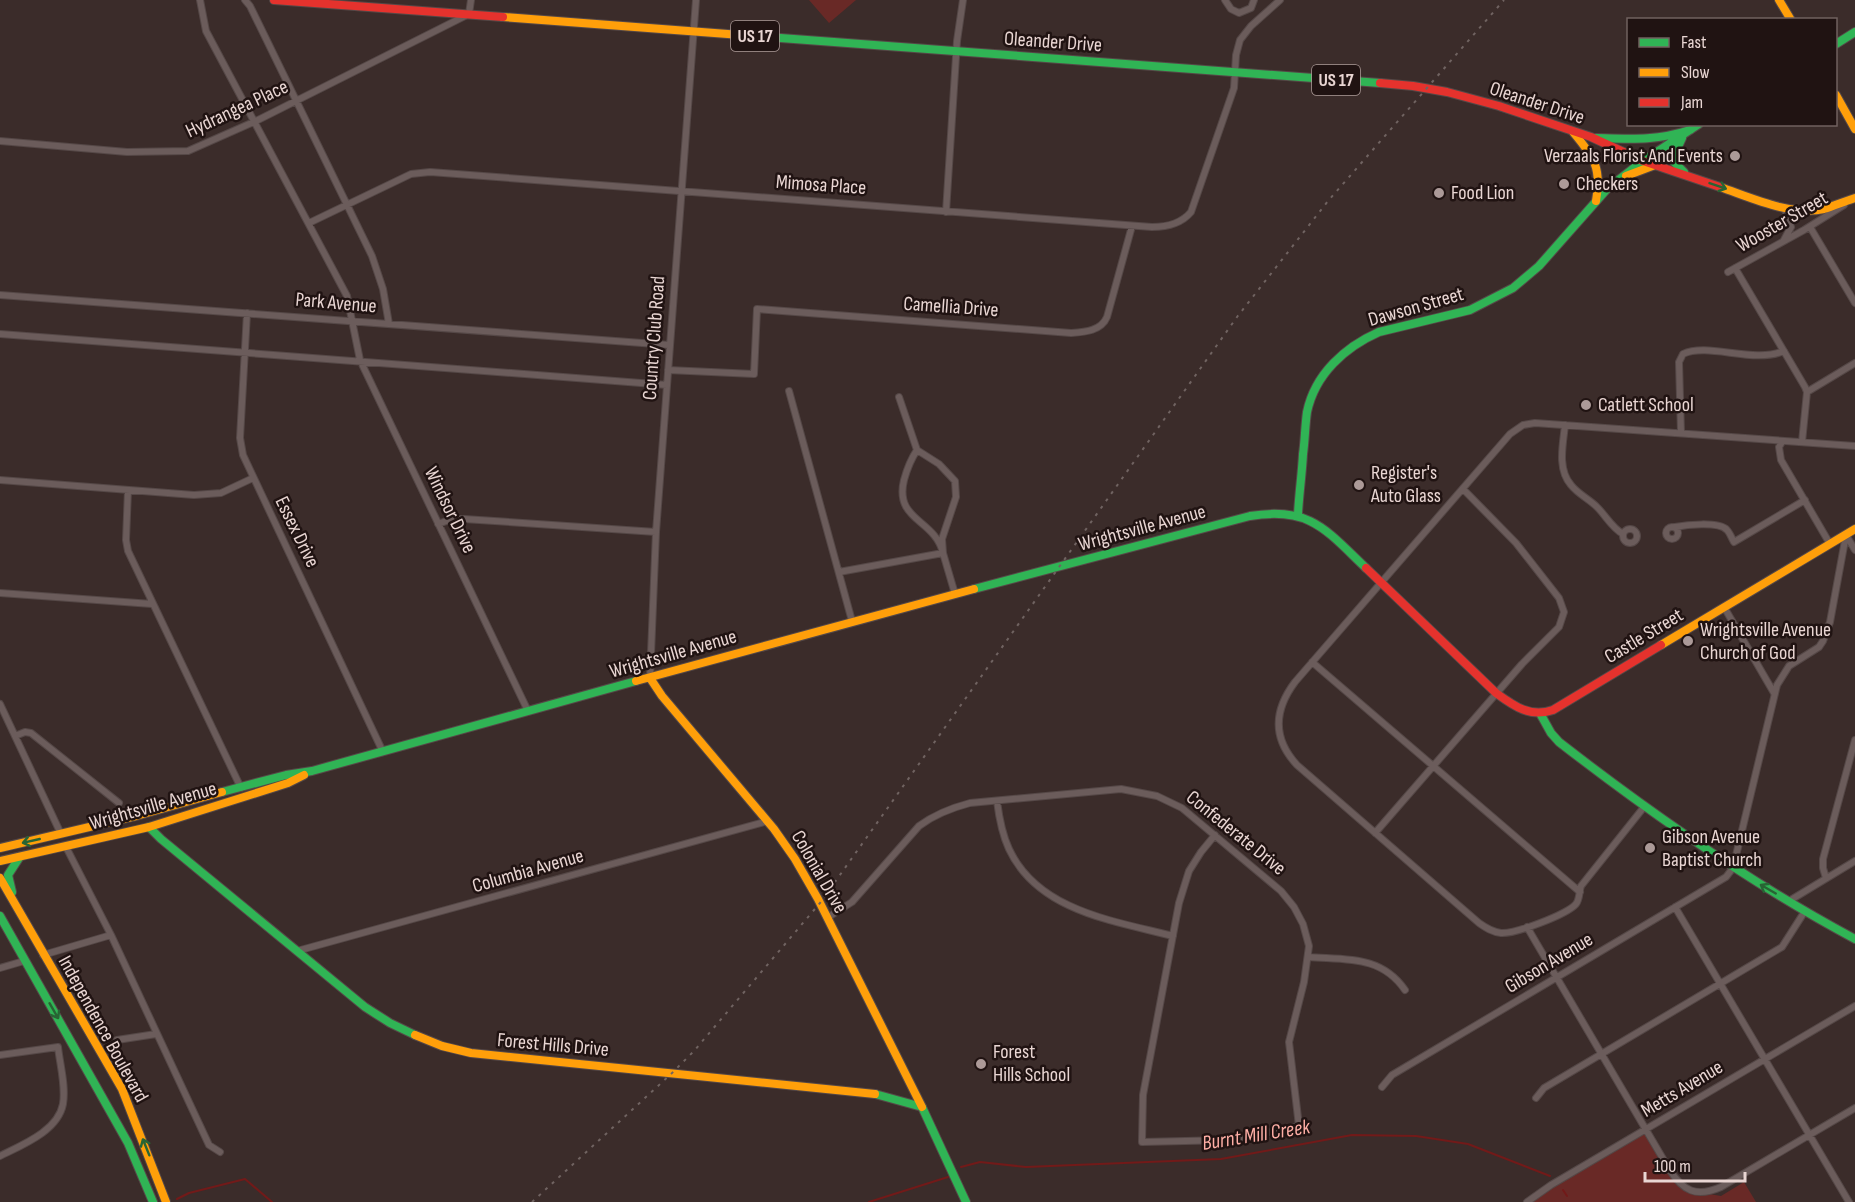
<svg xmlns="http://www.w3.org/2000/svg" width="1855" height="1202" font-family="'Sofia Sans Condensed',sans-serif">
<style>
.green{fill:#692926}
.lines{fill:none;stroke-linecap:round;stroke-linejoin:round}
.stream{stroke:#721a19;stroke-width:2}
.street-casing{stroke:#554847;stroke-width:8}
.fast-casing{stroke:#554847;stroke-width:10}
.slow-casing{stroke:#554847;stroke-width:10}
.jam-casing{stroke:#554847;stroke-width:10}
.street{stroke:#6b5c5b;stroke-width:6}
.fast{stroke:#30b455;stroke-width:8}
.slow{stroke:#ff9f0a;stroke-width:8}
.jam{stroke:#e5322d;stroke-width:8}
.rail{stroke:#706361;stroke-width:2;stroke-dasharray:3 6;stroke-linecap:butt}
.oneway{stroke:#286434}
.poi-dot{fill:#ac9a98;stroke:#201312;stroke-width:2}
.labels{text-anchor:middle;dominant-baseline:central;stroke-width:5;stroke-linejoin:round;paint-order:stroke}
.shield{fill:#201312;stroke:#ad9c99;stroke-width:1.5}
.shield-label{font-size:18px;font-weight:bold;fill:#e9d6d3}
.street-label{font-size:20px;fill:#e9d6d3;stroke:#201312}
.poi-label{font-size:20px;fill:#e9d6d3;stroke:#201312;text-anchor:start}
.water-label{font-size:21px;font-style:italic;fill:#feaea5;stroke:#201312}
</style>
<rect width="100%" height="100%" fill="#3b2c2a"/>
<path class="green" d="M 809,0 L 856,0 L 829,23 Z
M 1646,1129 L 1675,1178 L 1692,1191 L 1721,1196 L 1744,1182 L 1756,1202 L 1528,1202 Z"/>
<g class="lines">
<path class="stream" d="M 961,1167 L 980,1162 L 1026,1167 L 1221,1159 L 1352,1135 L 1416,1136 L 1468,1144 L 1550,1176
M 1563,1190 L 1567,1196
M 177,1199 L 189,1193 L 245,1179 L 272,1202
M 869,1202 L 948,1177"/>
<defs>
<path id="street" d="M 200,0 L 206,31 L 347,296 L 360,360 L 528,711
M 245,0 L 250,6 L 372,256 L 383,289 L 389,324
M 1225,0 L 1231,9 L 1239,13 L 1251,8 L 1254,0
M 0,141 L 127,152 L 188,151 L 256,121 L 469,14 L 471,0
M 1784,207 L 1791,227 L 1784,240
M 946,212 L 957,41 L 963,0
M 309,223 L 411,174 L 430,172 L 1152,227 C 1167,227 1181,224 1191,212 L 1234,88 L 1236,55 L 1240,40 L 1251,26 L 1280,0
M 1810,227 L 1855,303
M 1735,268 L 1805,387 L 1807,392 L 1802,442
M 1728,272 L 1804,230 L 1844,205
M 0,295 L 669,345
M 247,313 L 240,438 L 243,455 L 383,752
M 0,334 L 667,385
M 668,370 L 754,374 L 757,309 L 1071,333 C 1085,332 1101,331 1107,317 L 1132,226
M 789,391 L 852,621
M 1807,392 L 1855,363
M 899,397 L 917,450 L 939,464 L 955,481 L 956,497 L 942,539 L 943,553 L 955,594
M 1565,425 C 1563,444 1557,469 1571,485 C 1578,494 1589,499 1597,507 C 1606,516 1612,528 1623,534
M 1681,433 L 1679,362 L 1683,354 C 1708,342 1753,364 1784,351
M 1782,442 L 1779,447 L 1781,460 L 1830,544
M 0,480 L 194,495 L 221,493 L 253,478
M 128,490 L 126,540 L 128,551 L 241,788
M 438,524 L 452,519 L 464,519 L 656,532
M1666 533a6 6 0 1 1 12 0a6 6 0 1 1-12 0Z
M 1675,527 C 1685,525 1719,521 1727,530 C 1730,533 1732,539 1734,542 L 1805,500
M1623 536a7 7 0 1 1 14 0a7 7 0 1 1-14 0Z
M 1846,535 L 1855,550
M 839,572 L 943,553 C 935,519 894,521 904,480 C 907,469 911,459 917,450
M 0,593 L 152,604
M 1724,607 L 1774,693
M 1312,662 L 1580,892
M 650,678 L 656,532 L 696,0
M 0,704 L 61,834
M 15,736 L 25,732 L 31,733 L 119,803
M 997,801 C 999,817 1002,834 1009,849 C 1038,911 1114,921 1173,936
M 1644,807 L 1581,886 C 1579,891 1580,899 1576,904 C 1566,915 1515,934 1501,933 C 1492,932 1486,928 1479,923 L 1297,765 C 1272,738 1274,710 1295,682 L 1510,434 L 1523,425 L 1535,423 L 1855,446
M 1375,833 L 1522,664 L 1559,627 L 1564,612 L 1559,598 L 1516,543 L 1463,489
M 66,847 L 111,935 L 209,1145 L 220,1152
M 1826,878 L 1823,868 L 1823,859 L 1855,740
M 1789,901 L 1855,861
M 1675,907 L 1849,1202
M 827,918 L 852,902 L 919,826 C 935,814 951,808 970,803 L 1121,789 L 1157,796 L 1182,808 L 1281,891 L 1294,907 L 1303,924 L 1309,946 L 1304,982 L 1289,1042 L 1299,1126 L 1228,1140 L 1142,1142 L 1143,1095 L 1179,903 L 1189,871 L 1201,852 L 1215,835
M 1527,927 L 1669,1169 C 1683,1191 1696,1198 1721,1187 L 1855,1108
M 297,951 L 768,821
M 43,955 L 111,935
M 1308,957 C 1346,960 1381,955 1405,990
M 0,968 L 24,961
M 117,1040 L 156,1034
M 0,1055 L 58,1047 C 60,1065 66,1086 63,1104 C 58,1131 22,1145 0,1156
M 1382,1087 L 1392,1075 L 1726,877 L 1733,868 L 1777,685 L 1789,666 L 1819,647 L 1823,641 L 1830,622 L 1846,535
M 1536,1098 L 1544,1088 L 1782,947 L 1805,911
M 1527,1202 L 1551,1185 L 1855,1006"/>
<path id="fast" d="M 767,37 L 1380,83
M 1836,44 L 1855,32
M 1596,138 C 1631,139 1656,141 1690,130
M 1682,138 L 1676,151 L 1674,162 L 1684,172
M 1643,161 L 1699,124
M 1298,514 C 1299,494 1302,474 1303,454 C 1305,440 1305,426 1307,412 C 1315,374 1345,347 1379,332 L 1470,310 L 1513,288 L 1539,266 L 1607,189 L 1643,161
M 974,589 L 1250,516 C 1310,506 1326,530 1366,568
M 1541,715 L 1551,733 L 1559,742 C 1653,815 1750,883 1855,939
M 222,792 L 286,775 L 312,771 L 636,681
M 149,827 L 161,839 L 365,1007 L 390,1023 L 415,1035
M 12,892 L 8,875 L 19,858
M 0,916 L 128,1143 L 153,1202
M 875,1094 L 922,1107 L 966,1202"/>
<path id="slow" d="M 1779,0 L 1791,20
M 503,17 L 767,37
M 1836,95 L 1855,129
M 1573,132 C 1594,157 1602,168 1596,201
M 1626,176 L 1655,165
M 1720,187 C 1752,198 1790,216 1824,209 C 1834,206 1845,201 1855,198
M 1661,645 L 1855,529
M 650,678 L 662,696 L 774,829 L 795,859 L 818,899 L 922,1107
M 636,681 L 974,589
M 0,848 L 136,816 L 222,792
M 0,861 L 149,827 L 288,783 L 304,775
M 0,878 L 122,1089 L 166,1202
M 415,1035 L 442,1046 L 471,1053 L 875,1094"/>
<path id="jam" d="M 274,0 L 503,17
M 1380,83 L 1413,86 L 1447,92 L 1499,106 L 1591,137 L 1643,161 L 1720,187
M 1366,568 L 1496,693 C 1514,706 1530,718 1553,710 L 1661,645"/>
</defs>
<use href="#street" class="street-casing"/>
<use href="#fast" class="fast-casing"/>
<use href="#slow" class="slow-casing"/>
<use href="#jam" class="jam-casing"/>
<use href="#street" class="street"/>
<use href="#fast" class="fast"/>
<use href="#slow" class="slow"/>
<use href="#jam" class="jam"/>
<path class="rail" d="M 532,1202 L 671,1074 L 694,1051 L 820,903 L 1237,317 L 1328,201 L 1504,0"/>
</g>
<defs><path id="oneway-shaft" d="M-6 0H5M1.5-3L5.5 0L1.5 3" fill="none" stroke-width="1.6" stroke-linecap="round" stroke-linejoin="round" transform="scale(1.5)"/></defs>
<g class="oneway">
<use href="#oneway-shaft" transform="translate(1718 186) rotate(19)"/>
<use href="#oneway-shaft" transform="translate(31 841) rotate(167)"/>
<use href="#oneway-shaft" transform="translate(1768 889) rotate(-150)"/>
<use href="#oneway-shaft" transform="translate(54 1011) rotate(60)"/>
<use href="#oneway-shaft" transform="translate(146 1147) rotate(-112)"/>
</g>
<g class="poi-dot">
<circle cx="1735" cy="156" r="6"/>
<circle cx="1564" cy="184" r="6"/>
<circle cx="1439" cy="193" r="6"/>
<circle cx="1586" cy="405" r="6"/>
<circle cx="1359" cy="485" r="6"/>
<circle cx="1688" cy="641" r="6"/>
<circle cx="1650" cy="848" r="6"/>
<circle cx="981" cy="1064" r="6"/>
</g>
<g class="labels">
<g class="shield">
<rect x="731" y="21" width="48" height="30" rx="4.5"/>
<rect x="1312" y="65" width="48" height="30" rx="4.5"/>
</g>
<g class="shield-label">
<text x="755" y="36">US 17</text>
<text x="1336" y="80">US 17</text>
</g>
<g class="street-label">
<text transform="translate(1053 42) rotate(4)">Oleander Drive</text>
<text transform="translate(1537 103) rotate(18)">Oleander Drive</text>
<text transform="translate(237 109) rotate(-25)">Hydrangea Place</text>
<text transform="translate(821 185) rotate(4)">Mimosa Place</text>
<text transform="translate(1782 222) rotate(-30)">Wooster Street</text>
<text transform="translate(336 303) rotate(5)">Park Avenue</text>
<text transform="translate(951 307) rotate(4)">Camellia Drive</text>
<text transform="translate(1416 307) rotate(-16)">Dawson Street</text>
<text transform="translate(654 338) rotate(-86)">Country Club Road</text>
<text transform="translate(450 510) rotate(64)">Windsor Drive</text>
<text transform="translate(1142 528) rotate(-15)">Wrightsville Avenue</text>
<text transform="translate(297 532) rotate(64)">Essex Drive</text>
<text transform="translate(1644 636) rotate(-31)">Castle Street</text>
<text transform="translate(673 654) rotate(-16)">Wrightsville Avenue</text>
<text transform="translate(153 806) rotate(-16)">Wrightsville Avenue</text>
<text transform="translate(1236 833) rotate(39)">Confederate Drive</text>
<text transform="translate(528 871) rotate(-16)">Columbia Avenue</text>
<text transform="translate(819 872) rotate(60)">Colonial Drive</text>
<text transform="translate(1549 963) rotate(-31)">Gibson Avenue</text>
<text transform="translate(103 1029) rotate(61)">Independence Boulevard</text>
<text transform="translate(553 1045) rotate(5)">Forest Hills Drive</text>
<text transform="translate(1682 1089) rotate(-31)">Metts Avenue</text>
</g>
<g class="poi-label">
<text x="1723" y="156" text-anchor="end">Verzaals Florist And Events</text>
<text x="1576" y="184">Checkers</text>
<text x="1451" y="193">Food Lion</text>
<text x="1598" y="405">Catlett School</text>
<text x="1371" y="473">Register's<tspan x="1371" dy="23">Auto Glass</tspan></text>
<text x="1700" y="630">Wrightsville Avenue<tspan x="1700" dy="23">Church of God</tspan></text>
<text x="1662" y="837">Gibson Avenue<tspan x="1662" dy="23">Baptist Church</tspan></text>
<text x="993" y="1052">Forest<tspan x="993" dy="23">Hills School</tspan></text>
</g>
<g class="water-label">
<text transform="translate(1256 1135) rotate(-9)">Burnt Mill Creek</text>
</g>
</g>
<rect x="1627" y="18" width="210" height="108" fill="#201312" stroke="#70615f" stroke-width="1.5"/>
<rect x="1639" y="38" width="30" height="9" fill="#30b455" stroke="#70615f" stroke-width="1.5"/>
<text x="1681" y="48" font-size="18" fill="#e9d6d3">Fast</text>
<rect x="1639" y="68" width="30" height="9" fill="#ff9f0a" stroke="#70615f" stroke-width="1.5"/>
<text x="1681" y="78" font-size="18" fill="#e9d6d3">Slow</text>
<rect x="1639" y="98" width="30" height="9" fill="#e5322d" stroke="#70615f" stroke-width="1.5"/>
<text x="1681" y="108" font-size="18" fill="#e9d6d3">Jam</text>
<path d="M1645 1172v9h100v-9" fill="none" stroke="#e9d6d3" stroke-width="3"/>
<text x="1654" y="1172" font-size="18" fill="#e9d6d3" stroke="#201312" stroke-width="4.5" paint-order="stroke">100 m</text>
</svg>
